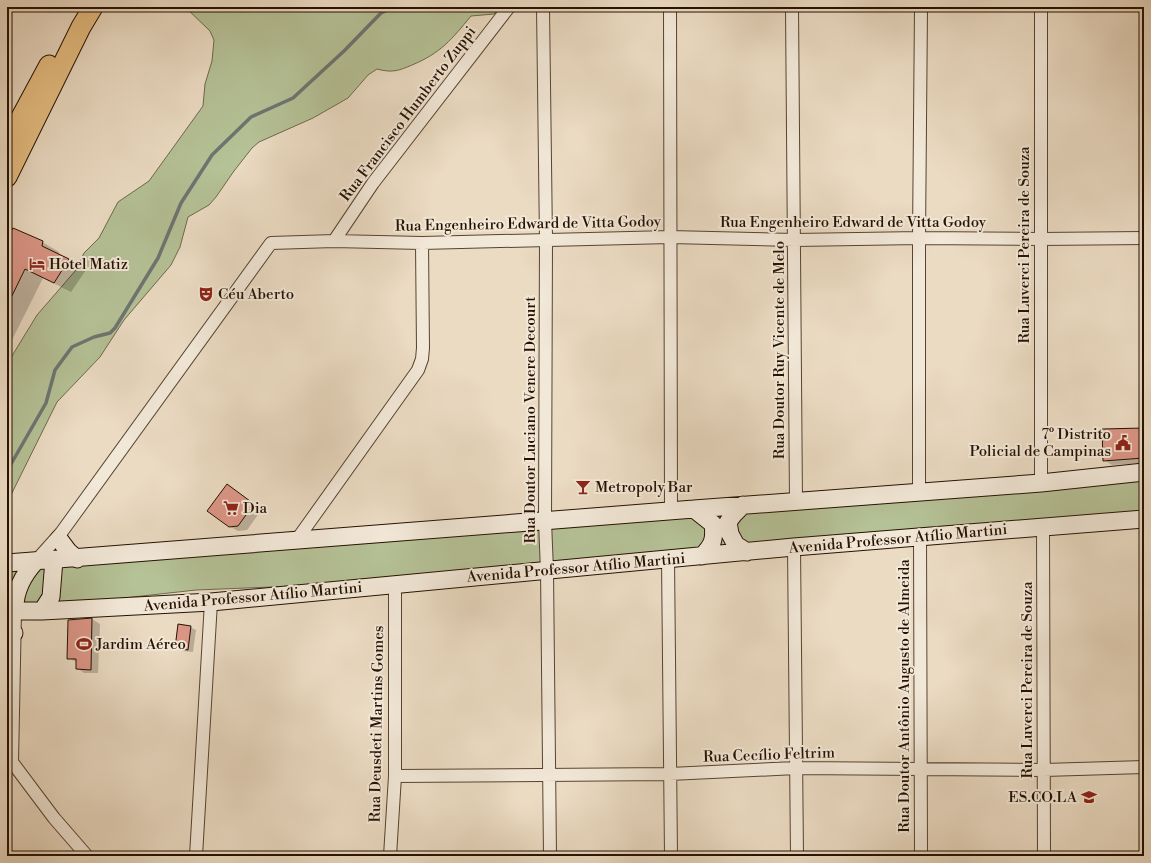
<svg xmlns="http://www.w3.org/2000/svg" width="1151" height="863" font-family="'Libre Bodoni',serif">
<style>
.green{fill:#b5c196;stroke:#6d694c}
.shadow{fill:#0003}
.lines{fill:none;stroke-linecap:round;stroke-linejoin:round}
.stream{stroke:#6d7572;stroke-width:3.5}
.building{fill:#dc9687;stroke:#251101}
.minor-casing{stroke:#564432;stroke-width:14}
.secondary-casing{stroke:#251101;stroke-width:19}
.primary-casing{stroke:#251101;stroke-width:21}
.minor{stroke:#f2e8d8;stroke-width:12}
.secondary{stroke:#f2e8d8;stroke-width:17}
.primary{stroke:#e6be82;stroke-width:19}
.labels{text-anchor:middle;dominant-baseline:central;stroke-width:4;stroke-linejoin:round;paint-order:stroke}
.street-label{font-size:15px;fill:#251101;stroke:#f2e8d8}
.poi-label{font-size:15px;fill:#251101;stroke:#f2e8d8;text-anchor:start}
</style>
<rect width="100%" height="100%" fill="#ebdbc3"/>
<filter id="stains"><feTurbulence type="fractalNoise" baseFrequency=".005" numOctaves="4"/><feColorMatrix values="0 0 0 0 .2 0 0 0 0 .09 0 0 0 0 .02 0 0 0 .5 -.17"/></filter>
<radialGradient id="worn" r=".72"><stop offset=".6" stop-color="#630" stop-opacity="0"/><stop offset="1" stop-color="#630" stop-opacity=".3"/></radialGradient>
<path class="green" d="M 185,7 L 501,7 L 494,14 L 471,16 C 452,39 441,53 412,65 C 398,71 392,73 377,69 L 368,75 L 348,98 L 313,118 L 259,142 L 252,148 L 234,171 L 216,197 L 209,205 L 188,217 L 180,247 L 171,265 L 124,320 L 100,357 L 57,402 L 7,503 L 7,364 L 37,315 L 76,270 L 84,253 L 99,238 L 118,202 L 149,181 L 203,106 L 205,84 L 212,61 L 214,40 L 210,31 Z
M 1144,474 L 1144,515 L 296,586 L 196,590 L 7,611 L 7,566 Z"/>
<path class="shadow" d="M 7,241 L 42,242 L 59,252 L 59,255 L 86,270 L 71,292 L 43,278 L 7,350 Z
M 1144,429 L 1144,463 L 1112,465 L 1104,460 Z
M 227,485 L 262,509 L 247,530 L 238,531 L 229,526 Z
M 92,619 L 100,624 L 98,673 L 84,673 L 77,668 L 77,662 L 68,658 L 69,621 Z
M 190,627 L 196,630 L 193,652 L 182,651 L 176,648 Z"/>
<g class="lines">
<path class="stream" d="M 7,471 L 46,403 L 55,370 L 72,347 L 94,337 L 110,333 L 115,328 L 158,258 L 181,203 L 212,155 L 251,117 L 293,98 L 344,51 L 381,13 L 394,7"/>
</g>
<path class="building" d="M 13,228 L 43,241 L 42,246 L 69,259 L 54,283 L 25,269 L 7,306 L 7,239 Z
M 1144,428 L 1144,458 L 1103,461 L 1102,429 Z
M 227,484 L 254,504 L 238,526 L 229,527 L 207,511 Z
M 92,618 L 91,670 L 76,669 L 76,659 L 67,659 L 68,620 Z
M 178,624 L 191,626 L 188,650 L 175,648 Z"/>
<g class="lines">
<defs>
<path id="minor" d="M 543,7 L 546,240 L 545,521 L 547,571 L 550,856
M 670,7 L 671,511
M 792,7 L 796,501
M 1041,7 L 1041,483
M 334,241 L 373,183 L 509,7
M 919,493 L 919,238 L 921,7
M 1043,527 L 1044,856
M 920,537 L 921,856
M 296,541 L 418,370 L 422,359 L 423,348 L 422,243
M 794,547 L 797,856
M 668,559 L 671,856
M 36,561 L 61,533 L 271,243 L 334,241 L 422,243 L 670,237 L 795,240 L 919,238 L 1040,239 L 1144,238
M 15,611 L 12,762 L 54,818 L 87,856
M 395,776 L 670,774 L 796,768 L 1044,770 L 1144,767
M 196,856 L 211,602
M 390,856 L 395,776 L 395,593"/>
<path id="secondary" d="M 743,505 L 734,514 L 728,522 L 730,534 L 736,545 L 747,552
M 694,509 L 713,524 C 715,539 713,545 702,556
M 59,539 L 68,551 L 77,559
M 7,563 L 694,509 L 1041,483 L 1144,472
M 15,611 C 14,591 23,575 36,561
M 42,611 L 51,597 L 54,560
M 7,613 L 15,611 L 42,611 L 211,602 L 794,547 L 1144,519
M 7,626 L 14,633"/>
<path id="primary" d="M 7,143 L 49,65
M 7,177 L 81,27 L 93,7"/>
</defs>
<use href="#minor" class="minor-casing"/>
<use href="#secondary" class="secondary-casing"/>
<use href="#primary" class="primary-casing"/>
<use href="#minor" class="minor"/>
<use href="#secondary" class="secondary"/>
<use href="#primary" class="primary"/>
</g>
<defs>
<symbol id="hotel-bare" viewBox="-9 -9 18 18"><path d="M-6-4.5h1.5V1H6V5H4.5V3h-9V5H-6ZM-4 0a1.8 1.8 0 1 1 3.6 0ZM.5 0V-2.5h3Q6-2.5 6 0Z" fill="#8f2418" stroke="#f2e8d8" stroke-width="2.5" paint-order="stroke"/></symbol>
<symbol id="theatre-bare" viewBox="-9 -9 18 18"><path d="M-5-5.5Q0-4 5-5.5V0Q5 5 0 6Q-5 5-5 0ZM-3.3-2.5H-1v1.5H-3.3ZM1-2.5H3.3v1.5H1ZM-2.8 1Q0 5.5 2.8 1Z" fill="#8f2418" stroke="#f2e8d8" stroke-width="2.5" paint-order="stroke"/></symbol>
<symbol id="civic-bare" viewBox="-9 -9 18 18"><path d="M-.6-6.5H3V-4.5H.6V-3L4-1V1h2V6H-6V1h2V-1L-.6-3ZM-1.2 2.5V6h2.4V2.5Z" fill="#8f2418" stroke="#f2e8d8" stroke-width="2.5" paint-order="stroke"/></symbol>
<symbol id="bar-bare" viewBox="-9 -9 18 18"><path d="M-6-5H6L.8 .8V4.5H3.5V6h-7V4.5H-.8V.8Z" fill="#8f2418" stroke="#f2e8d8" stroke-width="2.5" paint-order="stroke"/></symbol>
<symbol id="supermarket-bare" viewBox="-9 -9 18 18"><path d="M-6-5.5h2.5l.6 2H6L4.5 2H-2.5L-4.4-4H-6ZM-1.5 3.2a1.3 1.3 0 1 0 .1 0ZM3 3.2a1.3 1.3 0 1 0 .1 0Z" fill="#8f2418" stroke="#f2e8d8" stroke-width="2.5" paint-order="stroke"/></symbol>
<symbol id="stadium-bare" viewBox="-9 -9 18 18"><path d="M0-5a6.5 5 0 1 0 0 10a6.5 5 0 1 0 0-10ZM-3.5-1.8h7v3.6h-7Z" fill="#8f2418" stroke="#f2e8d8" stroke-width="2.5" paint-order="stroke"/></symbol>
<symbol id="school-bare" viewBox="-9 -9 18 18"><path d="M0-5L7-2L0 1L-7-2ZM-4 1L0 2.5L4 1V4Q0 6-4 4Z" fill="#8f2418" stroke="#f2e8d8" stroke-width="2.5" paint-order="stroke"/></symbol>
</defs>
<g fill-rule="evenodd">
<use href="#hotel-bare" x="26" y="253" width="22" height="22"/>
<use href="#theatre-bare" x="195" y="283" width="22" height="22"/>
<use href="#civic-bare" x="1112" y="432" width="22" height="22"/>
<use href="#bar-bare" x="572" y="476" width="22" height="22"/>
<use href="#supermarket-bare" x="220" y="497" width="22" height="22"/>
<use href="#stadium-bare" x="73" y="633" width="22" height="22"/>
<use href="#school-bare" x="1078" y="786" width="22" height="22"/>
</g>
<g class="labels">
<g class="street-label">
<text transform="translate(408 114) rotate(-53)">Rua Francisco Humberto Zuppi</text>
<text x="853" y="222">Rua Engenheiro Edward de Vitta Godoy</text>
<text transform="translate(528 224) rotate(-1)">Rua Engenheiro Edward de Vitta Godoy</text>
<text transform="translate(1024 245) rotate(-90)">Rua Luverci Pereira de Souza</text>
<text transform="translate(779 350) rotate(-90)">Rua Doutor Ruy Vicente de Melo</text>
<text transform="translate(530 420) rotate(-90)">Rua Doutor Luciano Venere Decourt</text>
<text transform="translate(898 539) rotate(-5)">Avenida Professor Atílio Martini</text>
<text transform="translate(576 568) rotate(-5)">Avenida Professor Atílio Martini</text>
<text transform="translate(253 597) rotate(-5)">Avenida Professor Atílio Martini</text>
<text transform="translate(1027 680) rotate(-90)">Rua Luverci Pereira de Souza</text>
<text transform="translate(904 696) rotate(-90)">Rua Doutor Antônio Augusto de Almeida</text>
<text transform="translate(377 724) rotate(-89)">Rua Deusdeti Martins Gomes</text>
<text transform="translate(769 755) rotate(-2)">Rua Cecílio Feltrim</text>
</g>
<g class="poi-label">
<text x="49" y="264">Hotel Matiz</text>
<text x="218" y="294">Céu Aberto</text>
<text x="1111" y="434" text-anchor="end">7º Distrito<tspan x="1111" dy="17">Policial de Campinas</tspan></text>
<text x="595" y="487">Metropoly Bar</text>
<text x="243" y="508">Dia</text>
<text x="96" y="644">Jardim Aéreo</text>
<text x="1077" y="797" text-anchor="end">ES.CO.LA</text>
</g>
</g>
<rect width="1151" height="863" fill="none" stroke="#ebdbc3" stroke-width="24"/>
<rect x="8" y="8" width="1135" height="847" fill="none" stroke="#251101" stroke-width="2"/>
<rect x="12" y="12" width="1127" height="839" fill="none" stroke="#251101"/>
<rect width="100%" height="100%" filter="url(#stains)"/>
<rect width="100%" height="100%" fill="url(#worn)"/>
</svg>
